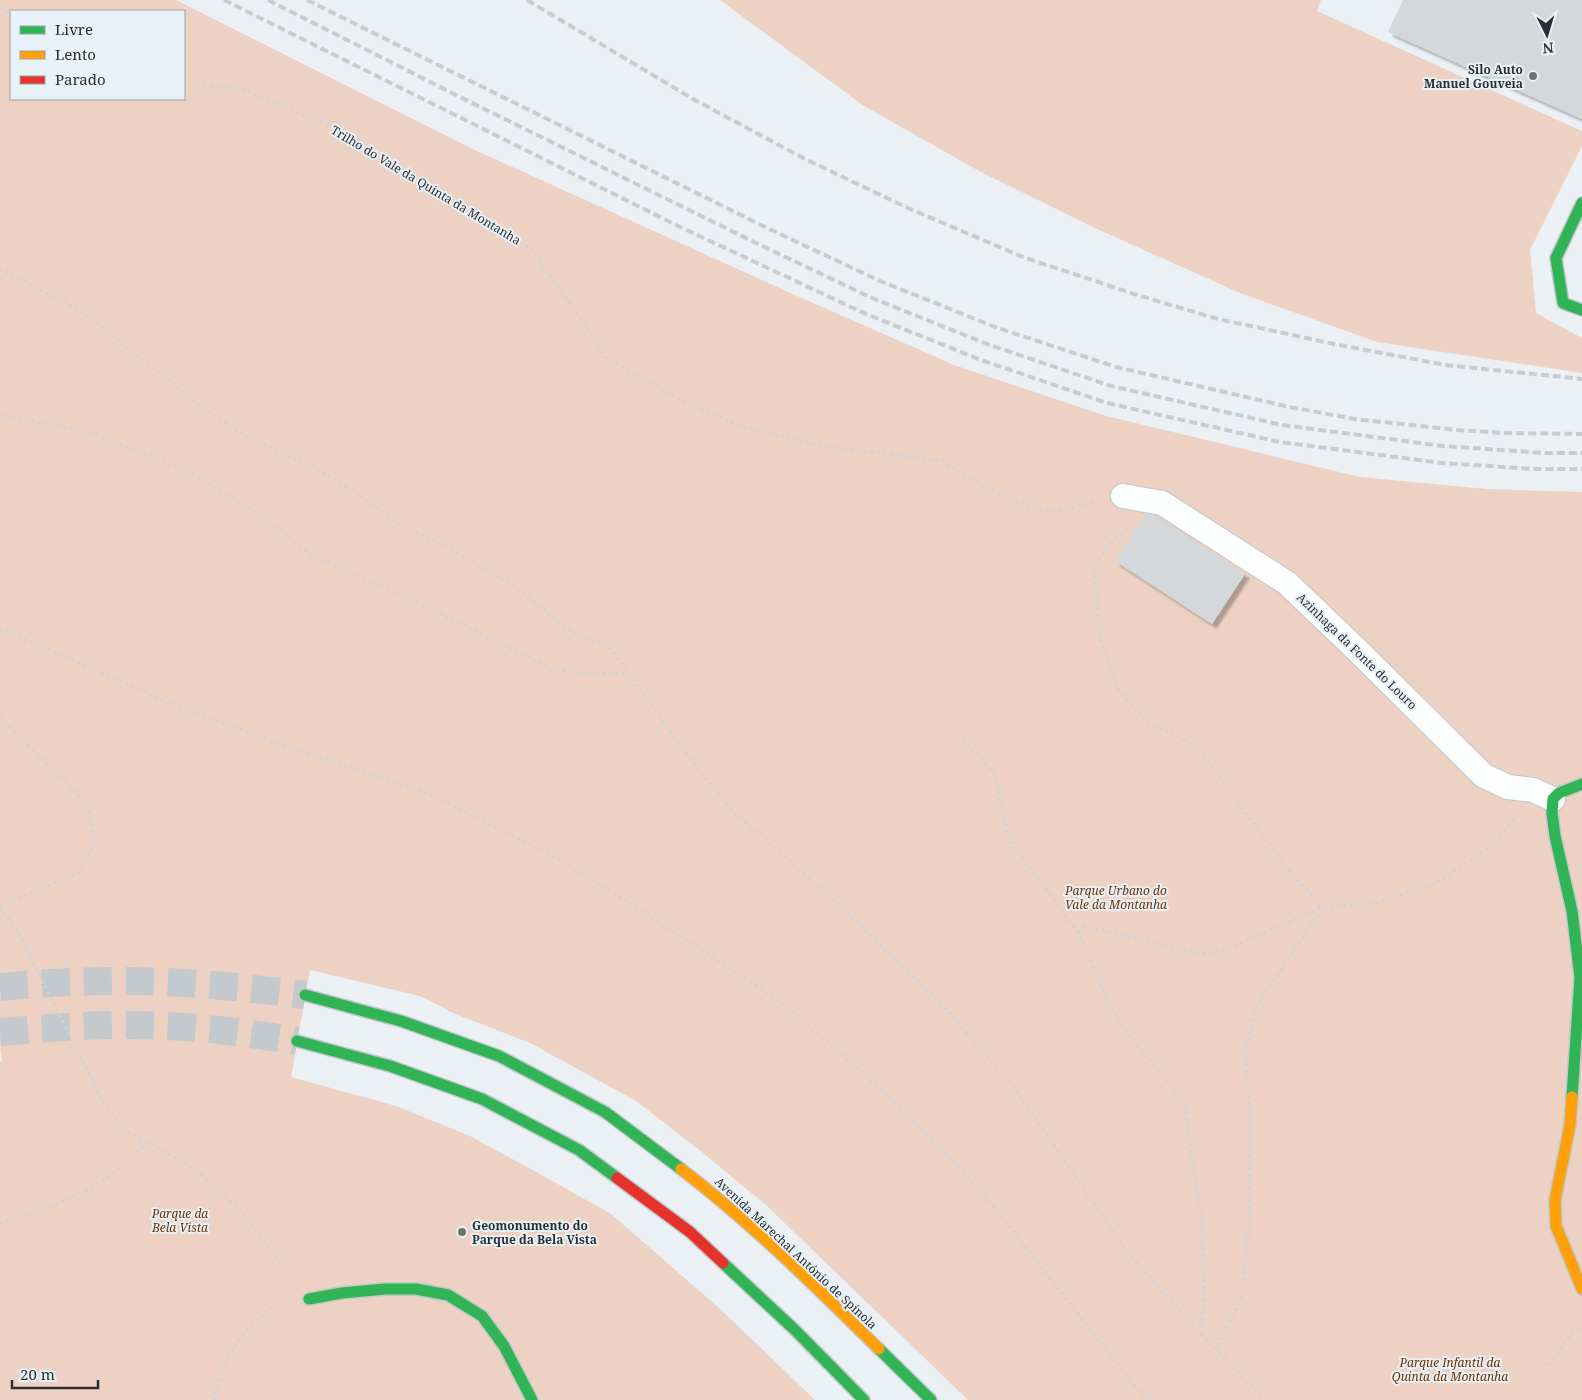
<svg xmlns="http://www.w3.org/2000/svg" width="1582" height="1400" font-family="'Noto Serif',serif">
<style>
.green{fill:#edd1c3;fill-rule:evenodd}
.building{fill:#d4d8db;filter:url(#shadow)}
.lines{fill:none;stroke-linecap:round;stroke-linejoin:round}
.highway-tunnel{stroke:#c4c9cd;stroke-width:28;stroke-dasharray:28 14;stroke-linecap:butt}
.street-casing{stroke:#c2c7ca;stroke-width:26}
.fast-casing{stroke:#c2c7ca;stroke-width:14}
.slow-casing{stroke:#c2c7ca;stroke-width:14}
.jam-casing{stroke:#c2c7ca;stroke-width:14}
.path{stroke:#d1d3d5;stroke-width:3;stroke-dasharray:2.5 4;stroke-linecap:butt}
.street{stroke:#fcfdfd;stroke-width:24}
.fast{stroke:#30b455;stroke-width:11}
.slow{stroke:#ff9f0a;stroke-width:11}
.jam{stroke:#e5322d;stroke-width:11}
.rail{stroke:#cacbcc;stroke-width:4;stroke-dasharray:8 4;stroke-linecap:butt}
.poi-dot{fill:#6e7375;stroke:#e7f1f7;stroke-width:2}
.labels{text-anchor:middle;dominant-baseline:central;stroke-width:4;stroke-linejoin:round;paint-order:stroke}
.poi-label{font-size:12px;font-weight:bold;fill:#2b2f31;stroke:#e7f1f7;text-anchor:end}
.street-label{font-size:12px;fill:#2b2f31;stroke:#e7f1f7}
.park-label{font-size:12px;font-style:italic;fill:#723100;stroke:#e7f1f7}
</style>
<defs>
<filter id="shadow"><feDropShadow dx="4.5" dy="4.5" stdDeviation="1" flood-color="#0004"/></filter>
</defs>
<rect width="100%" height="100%" fill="#eaf0f4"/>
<path class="green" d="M 0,0 L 176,0 L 477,151 L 795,295 L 954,365 L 1106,416 L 1360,477 L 1486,489 L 1582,492 L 1582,1400 L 968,1400 L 767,1206 L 702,1152 L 636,1101 L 530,1043 L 453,1013 L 420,996 L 310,970 L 291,1077 L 396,1106 L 470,1136 L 540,1174 L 611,1214 L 718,1307 L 815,1400 L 0,1400 L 0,1062 L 2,1061 L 0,1045 ZM 11,11 L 184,11 L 184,99 L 11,99 Z
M 720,0 L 1321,0 L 1317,11 L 1582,131 L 1582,146 L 1530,250 L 1536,313 L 1582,338 L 1582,373 L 1377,342 L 1240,293 L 1095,228 L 981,172 L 864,106 Z"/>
<path class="building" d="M 1403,0 L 1582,0 L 1582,119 L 1388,32 Z
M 1148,511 L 1245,574 L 1212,624 L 1115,561 Z"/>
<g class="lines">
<path class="highway-tunnel" d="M 0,987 C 37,984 74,981 111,981 C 176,980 241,987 305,995
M 0,1032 C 56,1027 112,1023 168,1026 C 211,1028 254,1034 297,1041"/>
<defs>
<path id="street" d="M 1123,496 L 1162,503 L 1287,583 L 1354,647 L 1484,776 L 1508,787 L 1533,790 L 1553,799"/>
<path id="fast" d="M 1582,203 L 1556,258 L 1563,303 L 1582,310
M 305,995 L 401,1021 L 499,1056 L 605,1112 L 681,1169
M 297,1041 L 390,1066 L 482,1099 L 579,1150 L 617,1178
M 1572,1097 L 1580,977 L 1572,911 L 1555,836 L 1552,813 L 1553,799 L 1559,793 L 1582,784
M 723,1263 L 795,1330 L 864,1400
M 309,1299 L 342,1293 L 385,1289 L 416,1289 L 448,1295 L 482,1316 L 504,1346 L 532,1400
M 879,1349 L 931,1400"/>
<path id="slow" d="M 1572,1097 L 1570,1125 L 1555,1200 L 1556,1226 L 1582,1289
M 681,1169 C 752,1223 816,1287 879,1349"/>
<path id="jam" d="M 617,1178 L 690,1232 L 723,1263"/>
</defs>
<use href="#street" class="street-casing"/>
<use href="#fast" class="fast-casing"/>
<use href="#slow" class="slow-casing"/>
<use href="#jam" class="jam-casing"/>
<path class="path" d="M 0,7 L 11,14
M 184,84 L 243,89 L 340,130 L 387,163 L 421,180 L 531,249 L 583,322 L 605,357 L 678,399 L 740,426 L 823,446 L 942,461 L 986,488 L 1031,508 L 1058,511 L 1098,502
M 0,269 L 81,311 L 212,415 L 251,439 L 315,468 L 359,494 L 391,518 L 412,531 L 442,544 L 508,582 L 568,629 L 587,639 L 607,644 L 685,752 L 731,809 L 848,913 L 947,1010 L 1015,1089 L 1126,1250 L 1198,1331 L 1265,1400
M 0,415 L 77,429 L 144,453 L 197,476 L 252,510 L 315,557 L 415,601 L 550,668 L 579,673 L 628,674
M 1131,524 L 1108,546 L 1094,567 L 1100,638 L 1118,689 L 1149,724 L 1180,737 L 1202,752 L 1284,865 L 1322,907 L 1258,1005 L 1245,1049 L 1250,1119 L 1249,1222 L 1242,1297 L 1216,1349
M 0,630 L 4,630 L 170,703 L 308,754 L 428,793 L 558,859 L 659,922 L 784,1004 L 886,1094 L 961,1169 L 998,1212 L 1137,1389 L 1148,1400
M 0,717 L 88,804 L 94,845 L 78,873 L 0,906
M 963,739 L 995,775 L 1009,840 L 1078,932 L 1110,1005 L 1137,1045 L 1185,1102 L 1190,1147 L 1202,1221 L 1204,1307 L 1199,1331
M 0,907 L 16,928 L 103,1102 L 126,1131 L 194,1168 L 240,1210 L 292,1277
M 1078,932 L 1084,927 L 1106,931 L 1200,954 L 1211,953 L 1232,947 L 1322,907 L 1375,903 L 1436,883 L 1488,849 L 1517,816
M 0,1223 C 40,1210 89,1196 121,1167 C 130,1160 138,1151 146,1143
M 1549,1365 L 1571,1334 L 1582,1326
M 214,1400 C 222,1355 243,1326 281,1302"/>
<use href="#street" class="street"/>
<use href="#fast" class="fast"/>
<use href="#slow" class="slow"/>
<use href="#jam" class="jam"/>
<path class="rail" d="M 224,0 L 678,226 L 866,314 L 981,360 L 1107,403 L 1280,442 L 1442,463 L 1534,469 L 1582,469
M 268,0 L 452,93 L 754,242 L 872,298 L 987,344 L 1111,386 L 1282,425 L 1443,446 L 1545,453 L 1582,453
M 307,0 L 763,226 L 880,281 L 995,327 L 1116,367 L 1285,406 L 1354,419 L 1458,430 L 1504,433 L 1582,434
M 527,0 L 693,99 L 805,159 L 910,209 L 1023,257 L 1134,294 L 1218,319 L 1334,344 L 1445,365 L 1582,379"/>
</g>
<g class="poi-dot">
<circle cx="1533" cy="76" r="5"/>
<circle cx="462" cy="1232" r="5"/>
</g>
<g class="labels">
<g class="poi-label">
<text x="1523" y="69">Silo Auto<tspan x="1523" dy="14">Manuel Gouveia</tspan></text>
<text x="472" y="1225" text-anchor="start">Geomonumento do<tspan x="472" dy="14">Parque da Bela Vista</tspan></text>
</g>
<g class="street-label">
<text transform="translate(426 185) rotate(31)">Trilho do Vale da Quinta da Montanha</text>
<text transform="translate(1357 651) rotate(44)">Azinhaga da Fonte do Louro</text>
<text transform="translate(796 1253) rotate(43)">Avenida Marechal António de Spínola</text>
</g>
<g class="park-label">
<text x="1116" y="890">Parque Urbano do<tspan x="1116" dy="14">Vale da Montanha</tspan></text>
<text x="180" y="1213">Parque da<tspan x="180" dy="14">Bela Vista</tspan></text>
<text x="1450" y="1362">Parque Infantil da<tspan x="1450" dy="14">Quinta da Montanha</tspan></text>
</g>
</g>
<rect x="10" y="10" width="175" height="90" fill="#e7f1f7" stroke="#9ca3a8"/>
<rect x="20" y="26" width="25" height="8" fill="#30b455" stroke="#9ca3a8"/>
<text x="55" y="35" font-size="15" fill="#2b2f31">Livre</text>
<rect x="20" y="51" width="25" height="8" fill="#ff9f0a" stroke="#9ca3a8"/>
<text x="55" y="60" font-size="15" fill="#2b2f31">Lento</text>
<rect x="20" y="76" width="25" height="8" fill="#e5322d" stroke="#9ca3a8"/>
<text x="55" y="85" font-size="15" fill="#2b2f31">Parado</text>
<g transform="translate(1547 35) rotate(175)" stroke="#e7f1f7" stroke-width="4" paint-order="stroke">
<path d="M0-4L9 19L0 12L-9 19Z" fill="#2b2f31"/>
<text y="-8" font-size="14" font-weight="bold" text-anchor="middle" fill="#2b2f31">N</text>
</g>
<path d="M12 1380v8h86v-8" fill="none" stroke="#2b2f31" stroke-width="2.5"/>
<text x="20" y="1380" font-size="15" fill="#2b2f31" stroke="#e7f1f7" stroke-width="4" paint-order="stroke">20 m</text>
</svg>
